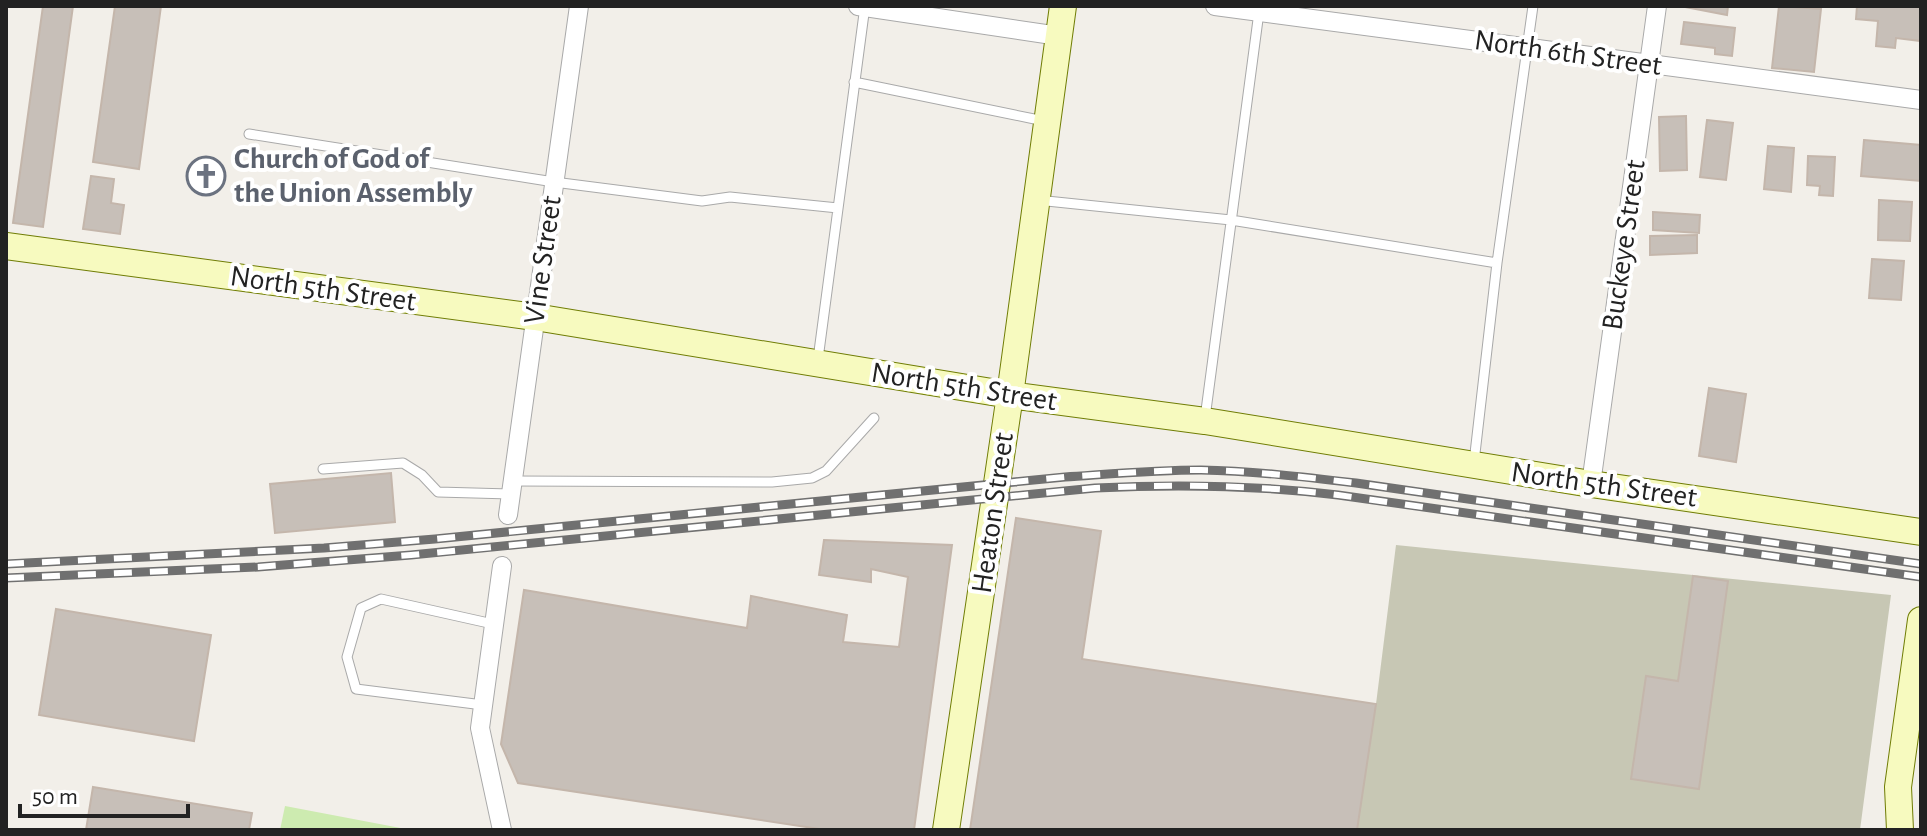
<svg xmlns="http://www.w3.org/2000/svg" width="1927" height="836" font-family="'Alegreya Sans',sans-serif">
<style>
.construction{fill:#c7c7b4}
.grass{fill:#cdebb0}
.building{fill:#c7bfb8;stroke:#c4b6ab;stroke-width:2}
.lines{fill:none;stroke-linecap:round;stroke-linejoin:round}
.lane-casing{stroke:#a9a9a9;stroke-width:11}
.street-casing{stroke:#a9a9a9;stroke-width:20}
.secondary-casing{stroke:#707d05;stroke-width:28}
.lane{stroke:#fff;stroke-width:9}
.street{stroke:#fff;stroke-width:18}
.secondary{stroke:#f7fabf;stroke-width:26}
.rail-casing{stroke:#707070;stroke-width:9}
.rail{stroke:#fff;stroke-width:6;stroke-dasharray:18;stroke-linecap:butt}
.labels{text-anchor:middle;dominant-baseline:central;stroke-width:8;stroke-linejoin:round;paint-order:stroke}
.street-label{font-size:30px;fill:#222;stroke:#fff}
.worship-label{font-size:30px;font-weight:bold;fill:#5b616d;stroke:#fff;text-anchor:start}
</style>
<rect width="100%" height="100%" fill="#f2efe9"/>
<path class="construction" d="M 1396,545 L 1891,595 L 1860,830 L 1357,830 L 1376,704 Z"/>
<path class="grass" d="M 285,806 L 411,830 L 280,830 Z"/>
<path class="building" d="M 43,6 L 73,6 L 43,227 L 13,223 Z
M 115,6 L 161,6 L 139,169 L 93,162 Z
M 1680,6 L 1728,6 L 1727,15 Z
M 1779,6 L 1821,9 L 1814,72 L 1772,68 Z
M 1857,6 L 1921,6 L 1921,41 L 1896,38 L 1895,48 L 1876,46 L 1878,21 L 1856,19 Z
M 1684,22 L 1735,28 L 1732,56 L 1715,54 L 1715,48 L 1681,44 Z
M 1686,116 L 1687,170 L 1660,171 L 1659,117 Z
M 1707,120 L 1733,123 L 1726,180 L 1700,177 Z
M 1864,140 L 1921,145 L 1921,181 L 1861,176 Z
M 1768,146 L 1794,148 L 1791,192 L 1764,189 Z
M 1808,156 L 1835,157 L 1833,196 L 1819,195 L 1820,186 L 1807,185 Z
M 91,176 L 114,179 L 111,203 L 124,205 L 120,234 L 83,229 Z
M 1879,200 L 1912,202 L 1910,241 L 1878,240 Z
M 1653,212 L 1700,215 L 1699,233 L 1653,230 Z
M 1697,235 L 1697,253 L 1650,255 L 1650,236 Z
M 1872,259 L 1904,261 L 1901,300 L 1869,298 Z
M 1709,388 L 1746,394 L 1736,462 L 1699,456 Z
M 391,473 L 395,522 L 275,533 L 270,484 Z
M 1016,518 L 1101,531 L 1082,659 L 1376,704 L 1357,830 L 970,830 Z
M 824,540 L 952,545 L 914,830 L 826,830 L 518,783 L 501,744 L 524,590 L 747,628 L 751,596 L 847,615 L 843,642 L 899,647 L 908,577 L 871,569 L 871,582 L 819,575 Z
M 1693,576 L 1728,581 L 1699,789 L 1631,779 L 1646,676 L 1678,681 Z
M 56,609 L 211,635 L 194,741 L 39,715 Z
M 93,787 L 252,813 L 249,830 L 86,830 Z"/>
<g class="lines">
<defs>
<path id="lane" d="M 854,82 L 1044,121
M 249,134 L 554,182 L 702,201 L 730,197 L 838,208
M 1037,200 L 1231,220 L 1497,263
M 818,359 L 865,6
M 1205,418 L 1259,12
M 1474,462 L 1497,263 L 1533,6
M 323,469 L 403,463 L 422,475 L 438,492 L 511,494
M 513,481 L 772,482 L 812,478 L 826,471 L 874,418
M 483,705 L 356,689 L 347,657 L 361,608 L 381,599 L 493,624"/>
<path id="street" d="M 858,6 L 1059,36
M 1215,6 L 1921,100
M 1591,484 L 1657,6
M 508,515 L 579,6
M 502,830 L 480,728 L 502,566"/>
<path id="secondary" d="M 6,246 L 535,317 L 1010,395 L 1205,421 L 1591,484 L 1921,532
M 946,830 L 1010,395 L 1063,6
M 1900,830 L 1898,787 L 1921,620"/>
</defs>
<use href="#lane" class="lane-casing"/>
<use href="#street" class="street-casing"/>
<use href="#secondary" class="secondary-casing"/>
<use href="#lane" class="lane"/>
<use href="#street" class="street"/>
<use href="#secondary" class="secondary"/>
<defs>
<path id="rail" d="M 6,564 L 324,548 L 435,539 L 1065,477 C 1111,474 1156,470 1201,470 C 1253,471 1305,477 1356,483 L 1921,564
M 6,578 L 258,567 L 411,555 L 1095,488 C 1177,484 1256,485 1338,495 L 1921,577"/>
</defs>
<use href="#rail" class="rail-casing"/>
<use href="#rail" class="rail"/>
</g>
<defs>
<symbol id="church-ring" viewBox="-11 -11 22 22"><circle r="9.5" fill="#fff" stroke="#6b7280" stroke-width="1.5"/><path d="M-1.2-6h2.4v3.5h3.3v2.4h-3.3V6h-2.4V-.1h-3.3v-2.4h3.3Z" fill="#6b7280"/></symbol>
</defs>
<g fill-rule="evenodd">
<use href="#church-ring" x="184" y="154" width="44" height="44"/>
</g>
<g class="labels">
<g class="street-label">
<text transform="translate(1568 53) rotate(8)">North 6th Street</text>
<text transform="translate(1624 245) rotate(-82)">Buckeye Street</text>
<text transform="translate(543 260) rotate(-82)">Vine Street</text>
<text transform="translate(323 289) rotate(8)">North 5th Street</text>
<text transform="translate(964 387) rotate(9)">North 5th Street</text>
<text transform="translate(1604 485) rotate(8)">North 5th Street</text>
<text transform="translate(993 513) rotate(-82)">Heaton Street</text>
</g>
<g class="worship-label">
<text x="234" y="159">Church of God of<tspan x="234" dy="34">the Union Assembly</tspan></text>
</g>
</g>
<rect width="1927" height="836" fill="none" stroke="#222222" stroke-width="16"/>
<path d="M20 804v12h168v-12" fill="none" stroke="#222222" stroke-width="4"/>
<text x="32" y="804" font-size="24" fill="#222222" stroke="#ffffff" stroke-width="6" paint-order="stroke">50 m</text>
</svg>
